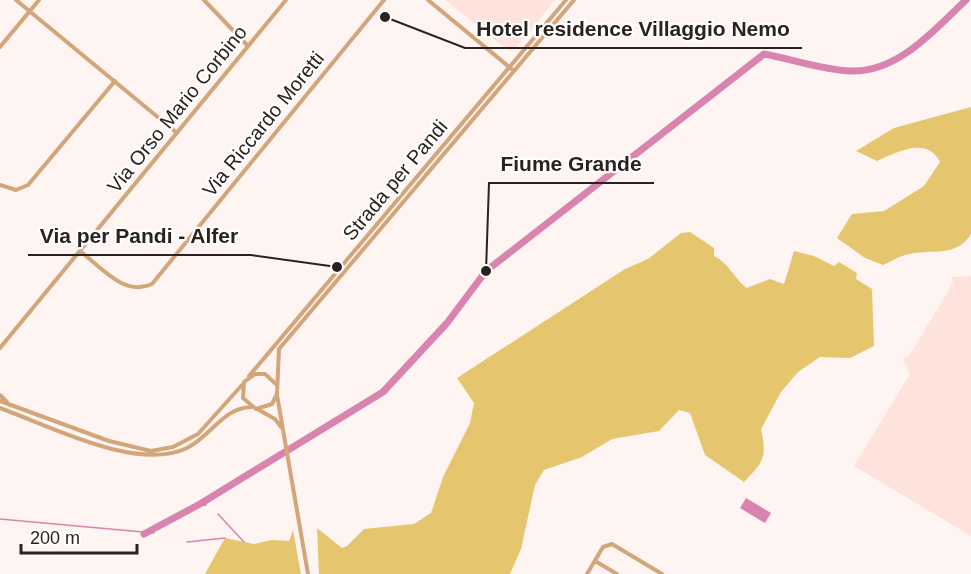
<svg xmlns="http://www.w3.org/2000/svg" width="971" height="574" font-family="Helvetica,sans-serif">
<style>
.built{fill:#fde3db}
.green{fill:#e6c56f}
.water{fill:#d984ae}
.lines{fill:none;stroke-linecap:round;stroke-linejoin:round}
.stream{stroke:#d984ae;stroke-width:1.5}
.canal{stroke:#d984ae;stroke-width:4}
.river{stroke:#d984ae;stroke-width:7}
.minor{stroke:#d3a57b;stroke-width:4}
.labels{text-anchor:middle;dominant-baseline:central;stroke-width:4.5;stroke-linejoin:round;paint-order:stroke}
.street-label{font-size:20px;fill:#2a221f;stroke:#fff}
.leader{fill:none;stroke:#2a221f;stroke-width:2}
.callout-dot{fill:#2a221f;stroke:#fff;stroke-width:2}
.callout-label{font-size:21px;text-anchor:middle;font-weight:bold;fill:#2a221f;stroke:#fff;stroke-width:4.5;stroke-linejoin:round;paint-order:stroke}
</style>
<rect width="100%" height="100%" fill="#fef4f1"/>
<path class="built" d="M 445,0 L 555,0 L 514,50 L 509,51 Z
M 971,276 L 971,536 L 854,466 L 910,374 L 903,359 L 909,356 L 953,283 L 952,277 Z"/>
<path class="green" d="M 971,107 L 971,234 C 956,259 929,248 905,255 C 898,257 890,262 883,265 L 865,258 L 837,238 L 852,214 L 884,211 L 924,186 L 940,162 C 927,136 898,152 877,161 L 856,151 L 894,128 Z
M 690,232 L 714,248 L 714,256 C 730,264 734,279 747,288 L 770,279 L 784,284 L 794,251 L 814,256 L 834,266 L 839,262 L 857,273 L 856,279 L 872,289 L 874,346 L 850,358 L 820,357 L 798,372 L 781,392 L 761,429 C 767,458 764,461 744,482 L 705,455 L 690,413 L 679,410 L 659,431 L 612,439 L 582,457 L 544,470 L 535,485 L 521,549 L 510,574 L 319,574 L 317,528 L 342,548 L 347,546 L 364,529 L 414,524 L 431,513 L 443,477 L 470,423 L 474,403 L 457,378 L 625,269 L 648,259 L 681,233 Z
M 293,530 L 301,574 L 205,574 L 225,538 L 254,544 L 272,540 L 289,541 Z"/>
<path class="water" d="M 746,498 L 771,513 L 765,523 L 740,508 Z"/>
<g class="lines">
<path class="stream" d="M 218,514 L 244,542
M 0,519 L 154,533
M 187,542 L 225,538"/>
<path class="canal" d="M 200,504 L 205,504"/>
<path class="river" d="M 144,534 L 200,504 L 383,392 L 447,323 L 486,271 L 764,54 C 792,59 823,70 851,71 C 898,73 935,29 966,0"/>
<path class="minor" d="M 16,0 L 177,133
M 204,0 L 248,46
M 428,0 L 514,71
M 0,47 L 39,0
M 0,185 L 16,190 L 28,185 L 115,81
M 80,251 C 101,267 124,297 152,284 L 384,0
M 0,348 L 286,0
M 249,376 L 566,0
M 276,384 L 265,374 L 255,374 L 244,382 L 243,398 L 256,409 L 272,404 L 277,394 L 279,349 L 574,0
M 0,395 L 7,402
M 277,395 L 308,574
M 0,401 L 109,441 L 151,451 L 173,447 L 198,434 L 242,385
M 0,408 C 50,426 137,472 187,448 C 211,436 223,408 251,407
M 259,410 L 275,419 L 281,427
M 595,561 L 617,574
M 587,574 L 603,547 L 612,544 L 662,574"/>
</g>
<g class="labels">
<g class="street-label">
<text transform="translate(177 109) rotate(-51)">Via Orso Mario Corbino</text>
<text transform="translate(263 124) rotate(-51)">Via Riccardo Moretti</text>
<text transform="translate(395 180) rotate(-50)">Strada per Pandi</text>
</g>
</g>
<path class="leader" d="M385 17L465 48H802M486 271L489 183H654M337 267L251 255H28"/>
<g class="callout-dot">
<circle cx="385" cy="17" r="6"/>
<circle cx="486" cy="271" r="6"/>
<circle cx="337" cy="267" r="6"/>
</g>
<g class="callout-label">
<text x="633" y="36">Hotel residence Villaggio Nemo</text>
<text x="571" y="171">Fiume Grande</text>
<text x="139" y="243">Via per Pandi - Alfer</text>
</g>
<path d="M21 544v9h116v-9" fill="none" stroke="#2a221f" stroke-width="3"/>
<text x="30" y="544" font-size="18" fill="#2a221f" stroke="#ffffff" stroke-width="4.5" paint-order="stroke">200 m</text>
</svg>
